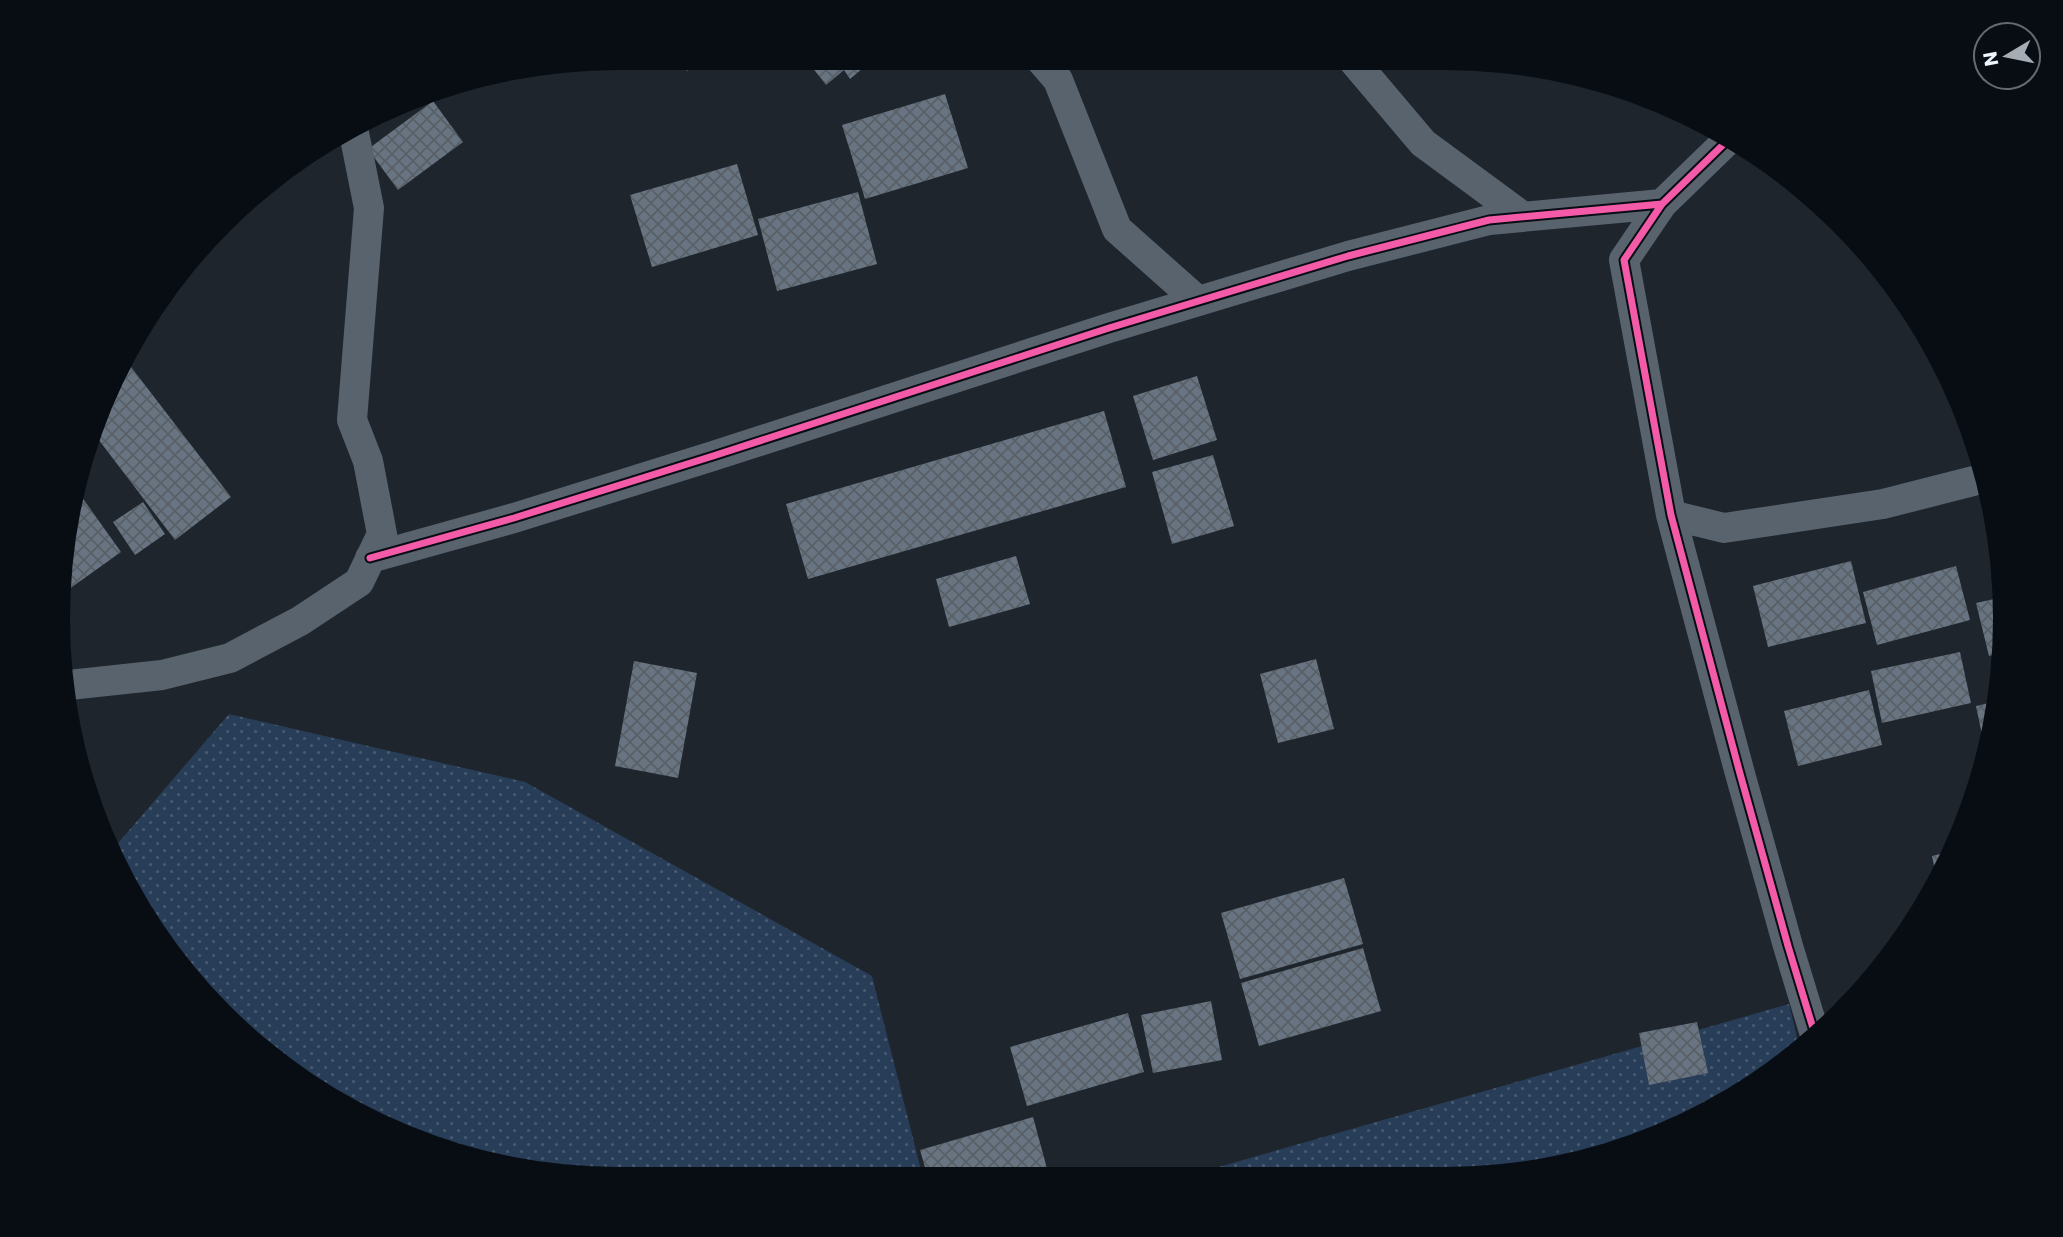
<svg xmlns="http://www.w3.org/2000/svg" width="2063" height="1237" font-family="Poppins,sans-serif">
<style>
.grass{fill:url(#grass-dots)}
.building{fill:url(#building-cross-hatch)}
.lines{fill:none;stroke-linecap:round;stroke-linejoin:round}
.minor{stroke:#59636e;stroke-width:30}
.cycleway-casing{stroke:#080d14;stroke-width:11}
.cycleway{stroke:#f35aa7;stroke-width:7}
</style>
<defs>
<pattern id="grass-dots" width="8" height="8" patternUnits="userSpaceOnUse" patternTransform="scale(1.75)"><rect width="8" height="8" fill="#283d57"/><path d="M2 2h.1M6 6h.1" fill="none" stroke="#485a70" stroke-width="1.8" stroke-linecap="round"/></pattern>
<pattern id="building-cross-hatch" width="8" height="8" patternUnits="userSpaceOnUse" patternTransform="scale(1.75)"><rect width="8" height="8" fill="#687481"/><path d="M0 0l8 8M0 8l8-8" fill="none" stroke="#585f66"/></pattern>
</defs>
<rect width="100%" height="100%" fill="#1e252d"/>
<path class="grass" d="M 229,714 L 525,782 L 872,976 L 923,1178 L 581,1178 L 438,1149 L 307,1085 L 173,960 L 114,848 Z
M 1789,1004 L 1800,1050 L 1725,1104 L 1624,1150 L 1482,1178 L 1180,1178 Z"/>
<path class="building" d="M 676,58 L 703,58 L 687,71 Z
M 805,58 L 875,58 L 850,79 L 844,70 L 826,85 Z
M 945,94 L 968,168 L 865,199 L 842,125 Z
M 433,101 L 463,142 L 398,190 L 368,149 Z
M 737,164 L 758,235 L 652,267 L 630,195 Z
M 858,192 L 877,264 L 777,291 L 758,219 Z
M 128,363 L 231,497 L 175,540 L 92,431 Z
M 1197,376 L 1217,440 L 1153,460 L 1133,396 Z
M 1104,411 L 1126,487 L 808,579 L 786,504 Z
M 1213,455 L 1234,526 L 1172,544 L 1152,472 Z
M 79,493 L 121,552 L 65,592 L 63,588 Z
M 143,502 L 165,534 L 135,555 L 113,522 Z
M 1016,556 L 1030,604 L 949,627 L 936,579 Z
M 1851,561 L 1866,623 L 1768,647 L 1753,586 Z
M 1956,566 L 1970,620 L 1877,645 L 1863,592 Z
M 2003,597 L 2005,619 L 2002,653 L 1989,656 L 1976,603 Z
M 1960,652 L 1971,703 L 1882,723 L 1871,671 Z
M 1316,659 L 1334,729 L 1278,743 L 1260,674 Z
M 634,661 L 697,673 L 678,778 L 615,766 Z
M 1869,690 L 1882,745 L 1798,766 L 1784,711 Z
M 1997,701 L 1994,728 L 1986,754 L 1976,706 Z
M 1953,851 L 1937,880 L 1932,856 Z
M 1344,878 L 1363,944 L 1240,979 L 1221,913 Z
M 1363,948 L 1381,1011 L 1259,1046 L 1241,983 Z
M 1211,1001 L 1222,1060 L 1153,1073 L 1141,1015 Z
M 1128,1013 L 1144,1072 L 1027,1106 L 1010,1047 Z
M 1697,1022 L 1708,1073 L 1649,1085 L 1639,1033 Z
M 1033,1117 L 1049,1176 L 1044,1178 L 928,1178 L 920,1150 Z"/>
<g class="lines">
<path class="minor" d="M 1039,58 L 1058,80 L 1117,229 L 1198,301
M 1352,59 L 1423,143 L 1522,216
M 1729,139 L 1662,204 L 1624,260 L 1671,515 L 1739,770 L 1788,946 L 1816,1038
M 1671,515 L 1724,528 L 1883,504 L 1985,478
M 370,558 L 514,518 L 713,456 L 1109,328 L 1348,256 L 1489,220 L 1662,204
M 69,685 L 162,675 L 230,658 L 300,621 L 359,582 L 382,534 L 368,461 L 352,420 L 369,208 L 354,133"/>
<defs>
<path id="cycleway" d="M 1729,139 L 1662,204 L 1624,260 L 1671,515 L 1739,770 L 1788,946 L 1816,1038
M 370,558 L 514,518 L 713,456 L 1109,328 L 1348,256 L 1489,220 L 1662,204"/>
</defs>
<use href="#cycleway" class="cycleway-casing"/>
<use href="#cycleway" class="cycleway"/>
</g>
<path d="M0 0H2063V1237H0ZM618 70H1445A548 548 0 0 1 1993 618V619A548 548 0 0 1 1445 1167H618A548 548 0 0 1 70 619V618A548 548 0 0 1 618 70Z" fill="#080d14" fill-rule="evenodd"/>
<g transform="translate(2007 56) rotate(260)"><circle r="33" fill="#080d14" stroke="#646a71" stroke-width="2"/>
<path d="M0-5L12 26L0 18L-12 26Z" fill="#a5acb4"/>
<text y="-10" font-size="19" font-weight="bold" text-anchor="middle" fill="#eef5fd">N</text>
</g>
</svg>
